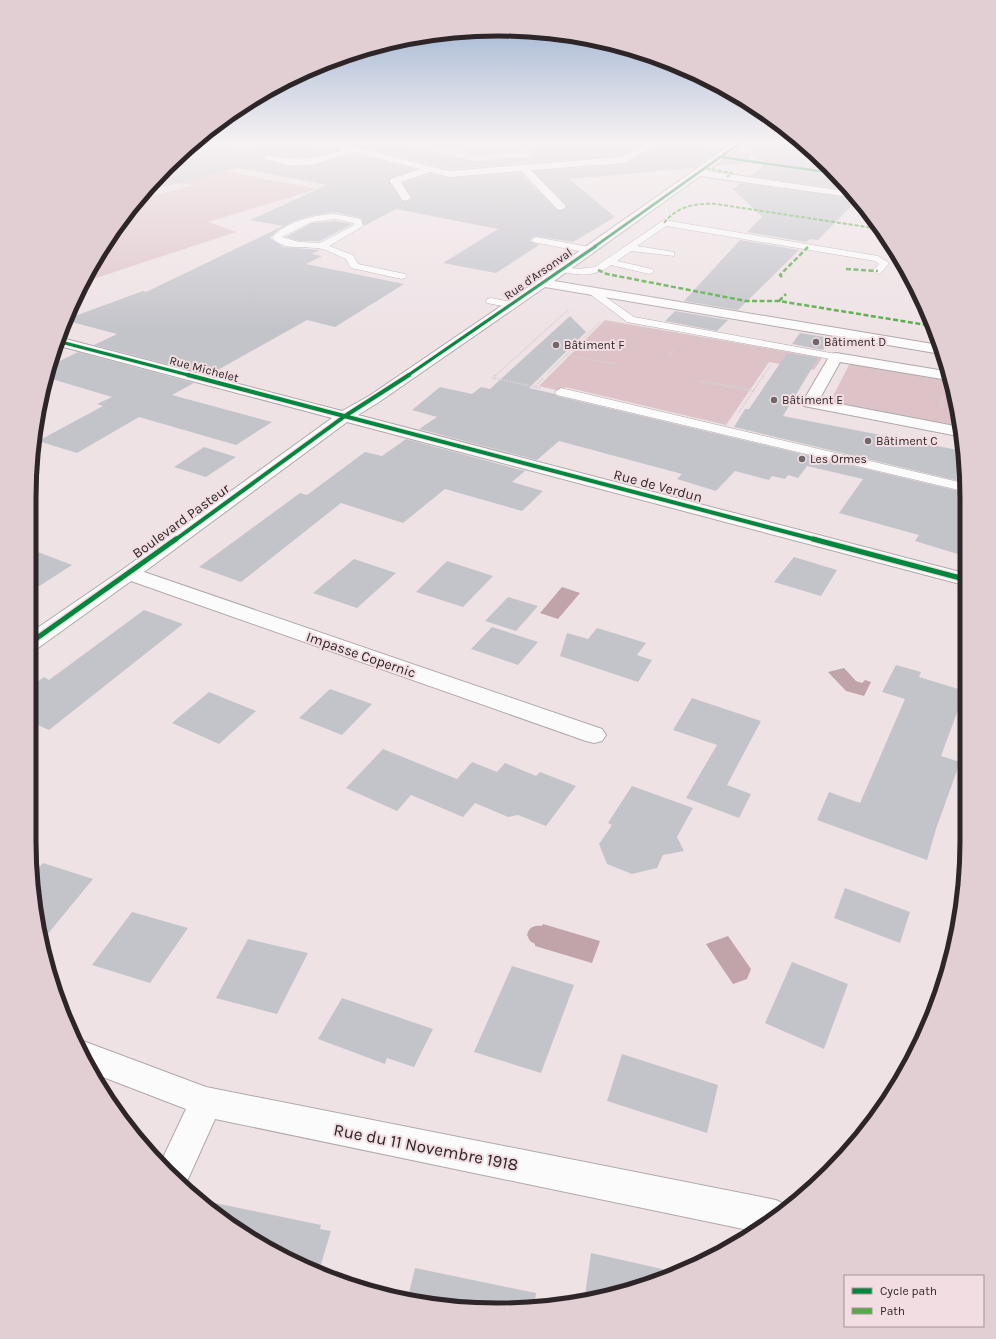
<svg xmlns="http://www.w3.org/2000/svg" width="996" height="1339" font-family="Karla,sans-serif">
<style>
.green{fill:#ddc3c8}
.water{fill:#c0a4aa}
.building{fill:#c3c4ca}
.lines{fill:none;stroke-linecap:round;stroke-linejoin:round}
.service-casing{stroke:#b0a8aa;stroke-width:1}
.minor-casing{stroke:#b0a8aa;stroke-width:2}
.path-far2{stroke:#d5d2d3;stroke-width:1;stroke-dasharray:1 1;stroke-linecap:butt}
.path-far1{stroke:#d5d2d3;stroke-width:1.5;stroke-dasharray:1 1;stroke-linecap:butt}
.path{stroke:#d5d2d3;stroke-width:2;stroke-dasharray:1.5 1.5;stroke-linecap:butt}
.service{fill:#fcfbfb;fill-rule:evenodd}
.minor{fill:#fcfbfb;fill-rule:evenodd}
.quiet-far1{stroke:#54aa44;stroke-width:2;stroke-dasharray:4 2;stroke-linecap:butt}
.quiet{stroke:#54aa44;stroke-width:2.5;stroke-dasharray:5 2.5;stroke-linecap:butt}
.cycleway-far3-casing{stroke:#f2dee2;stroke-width:3.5}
.cycleway-far2-casing{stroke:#f2dee2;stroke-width:4.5}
.cycleway-far1-casing{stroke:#f2dee2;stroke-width:6}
.cycleway-casing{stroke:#f2dee2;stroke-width:8}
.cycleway-far3{stroke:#00873e;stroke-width:2.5}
.cycleway-far2{stroke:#00873e;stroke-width:3}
.cycleway-far1{stroke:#00873e;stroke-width:4}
.cycleway{stroke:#00873e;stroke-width:5}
.poi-dot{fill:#71676a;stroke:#f2dee2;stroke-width:1.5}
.labels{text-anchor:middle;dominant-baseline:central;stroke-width:4;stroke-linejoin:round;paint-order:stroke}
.far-street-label{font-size:12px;fill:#2d2527;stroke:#f2dee2}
.far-poi-label{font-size:12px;fill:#2d2527;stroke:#f2dee2;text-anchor:start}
.street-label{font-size:14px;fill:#2d2527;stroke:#f2dee2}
.near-street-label{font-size:17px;fill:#2d2527;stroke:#f2dee2}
.rim{fill:none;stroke:#2d2527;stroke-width:5}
</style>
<rect width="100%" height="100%" fill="#eee2e5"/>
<path class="green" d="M 453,143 L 591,143 L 568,147 L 469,156 L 459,145 Z
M 225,171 L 317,189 L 208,222 L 236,232 L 84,282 L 108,238 L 139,199 L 195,185 L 164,182 Z
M 605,320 L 822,358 L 814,370 L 769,362 L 726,425 L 565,387 L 560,391 L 539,386 Z
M 850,363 L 948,381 L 960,426 L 830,402 Z"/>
<path class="water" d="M 562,587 L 580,593 L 558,619 L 540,613 Z
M 844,668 L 856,681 L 862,683 L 865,680 L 871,682 L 864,696 L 846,691 L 828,672 Z
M 543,924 L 600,941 L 592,963 L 535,946 L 535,944 L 530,941 L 527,935 C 529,927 534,925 542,926 Z
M 728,936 L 751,969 L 747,979 L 733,984 L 706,944 Z"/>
<path class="building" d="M 193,143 L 227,143 L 235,148 L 245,149 L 255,148 L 263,143 L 302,143 L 327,150 L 334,148 L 338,150 L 306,157 L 290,157 L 269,154 L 263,157 L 263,159 L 266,161 L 293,167 L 315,165 L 354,154 L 415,169 L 391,178 L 389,180 L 401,201 L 406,202 L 412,198 L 403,183 L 431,174 L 449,178 L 520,173 L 556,210 L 561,211 L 567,208 L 566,204 L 534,171 L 624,164 L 659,143 L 684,143 L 723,148 L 695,168 L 569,179 L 615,217 L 573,242 L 535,236 L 530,239 L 530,241 L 539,245 L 496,273 L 443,263 L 498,229 L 396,209 L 364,226 L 361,218 L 335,212 L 310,216 L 292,222 L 277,231 L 270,238 L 283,247 L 320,250 L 312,254 L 322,256 L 306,264 L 404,284 L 335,327 L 307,320 L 209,375 L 94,345 L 117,334 L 64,320 L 143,291 L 146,292 L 283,226 L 250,220 L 327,185 L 238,168 L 146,191 L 166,167 Z
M 353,143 L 395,143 L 475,161 L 530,156 L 531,143 L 643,143 L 622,156 L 449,169 L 350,144 Z
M 745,143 L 804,143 L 849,190 L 750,176 L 762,167 Z
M 737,150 L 750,152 L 750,163 L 716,166 Z
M 740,183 L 857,199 L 858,199 L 818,240 L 810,239 L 806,242 L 747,232 L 762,217 L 733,189 Z
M 335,221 L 352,224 L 320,241 L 299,241 L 286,237 L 312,223 Z
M 740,240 L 799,250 L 738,310 L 684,301 Z
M 675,311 L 728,320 L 717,331 L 665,321 Z
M 570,316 L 586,332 L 529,388 L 555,394 L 557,396 L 963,492 L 964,556 L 915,541 L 919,535 L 839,513 L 863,479 L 807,466 L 798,478 L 788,475 L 785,479 L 772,476 L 769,480 L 735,471 L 716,491 L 677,479 L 682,474 L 559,441 L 537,460 L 419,429 L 437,417 L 412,410 L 440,387 L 472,394 L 481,387 L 490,389 Z
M 800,333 L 831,338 L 823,350 L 792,344 Z
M 78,352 L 194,383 L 172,395 L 272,422 L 236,445 L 139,417 L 77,453 L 38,441 L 103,406 L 97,404 L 112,397 L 45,377 L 48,367 Z
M 787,353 L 818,358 L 783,416 L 963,451 L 963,482 L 734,427 L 745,409 L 749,409 Z
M 406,439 L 525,471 L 512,482 L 543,491 L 522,511 L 445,489 L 403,523 L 341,503 L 241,582 L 199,567 L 300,493 L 307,495 L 365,452 L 382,456 Z
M 204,447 L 236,457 L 206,477 L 174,467 Z
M 30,549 L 72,565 L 30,592 Z
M 794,557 L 837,570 L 821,596 L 774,582 Z
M 354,559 L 396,573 L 357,608 L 313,593 Z
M 447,561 L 493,576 L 463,607 L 416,592 Z
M 508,597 L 538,606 L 516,631 L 485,621 Z
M 144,610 L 183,624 L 49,730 L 29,721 L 29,688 L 44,677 L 49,680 Z
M 492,627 L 538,642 L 518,665 L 471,649 Z
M 597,628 L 646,643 L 637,655 L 652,660 L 638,682 L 560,656 L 567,633 L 588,639 Z
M 896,665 L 921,672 L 919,677 L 965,691 L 941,756 L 960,762 L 936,829 L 927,860 L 817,820 L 829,792 L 860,803 L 905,699 L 882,692 Z
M 330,689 L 372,704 L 342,735 L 299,718 Z
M 209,692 L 256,711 L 219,744 L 172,723 Z
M 692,698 L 761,721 L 727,785 L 751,794 L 739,818 L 686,798 L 717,745 L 673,730 Z
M 383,749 L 457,779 L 472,762 L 497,772 L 505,763 L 536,776 L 540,772 L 576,786 L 546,826 L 518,815 L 508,817 L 475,803 L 463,817 L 411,795 L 397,811 L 346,788 Z
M 632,786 L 693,808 L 677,837 L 684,851 L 663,855 L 657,868 L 632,874 L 607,864 L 599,844 L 612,825 L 608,823 Z
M 43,863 L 93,879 L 42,941 L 33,874 Z
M 845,888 L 910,912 L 900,943 L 834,918 Z
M 132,912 L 188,928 L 150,983 L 92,965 Z
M 248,939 L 308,953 L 277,1014 L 216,998 Z
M 792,962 L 848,984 L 824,1049 L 765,1023 Z
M 512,966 L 574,985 L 541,1073 L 474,1052 Z
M 342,998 L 433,1029 L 414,1067 L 387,1058 L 385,1064 L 318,1039 Z
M 622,1054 L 718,1085 L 707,1133 L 607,1101 Z
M 196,1199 L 321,1225 L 320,1229 L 331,1231 L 319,1271 L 290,1262 L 213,1213 Z
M 591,1253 L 680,1273 L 584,1302 Z
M 415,1268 L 536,1293 L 534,1308 L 407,1301 Z"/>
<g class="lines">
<defs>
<path id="service" d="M 335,214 L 361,219 L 363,226 L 329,246 L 353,255 L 358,264 L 405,274 L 407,276 L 405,278 L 402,279 L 351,268 L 346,259 C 338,256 330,251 322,249 C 306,245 285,252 272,238 C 284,222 317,214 335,214 ZM 335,219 L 354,223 L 354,225 L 320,243 L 299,242 L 282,237 L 312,222 Z
M 664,220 L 878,256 L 889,263 L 881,273 L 878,274 L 873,271 L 879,264 L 875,261 L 666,226 L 637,246 L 674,252 L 674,256 L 631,251 L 617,261 L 652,269 L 654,271 L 652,273 L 649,274 L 611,265 C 595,277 579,276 560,271 L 558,269 L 563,266 L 577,269 L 595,267 Z
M 536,237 L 589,247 L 594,250 L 589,253 L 533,242 L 531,240 Z
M 594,289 L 634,317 L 836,354 L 842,357 L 836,360 L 627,322 L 590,294 L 589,292 L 590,290 Z
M 491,298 L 516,303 L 517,305 L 512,308 L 487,303 L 486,301 L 487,299 Z
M 228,371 L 234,374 L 232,376 L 214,386 L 208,382 Z
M 561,388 L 963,483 L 963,491 L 557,395 L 555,392 Z"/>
<path id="minor" d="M 228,143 L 262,143 C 255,149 235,149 228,143 Z
M 324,143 L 340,143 L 449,171 L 622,157 L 647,143 L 658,143 L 624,163 L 531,170 L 565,205 L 566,207 L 561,210 L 557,209 L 521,171 L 449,177 L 431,172 L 401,182 L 411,198 L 406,201 L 402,200 L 390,181 L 391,179 L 420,169 L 354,152 L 315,164 L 293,166 L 266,160 L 264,158 L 269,155 C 301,162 312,159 343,150 Z
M 733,143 L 744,143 L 707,171 L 851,192 L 857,198 L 700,176 L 554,281 L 939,345 L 941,354 L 545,287 L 379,402 L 358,415 L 964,573 L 964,585 L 347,422 L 144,572 L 602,729 L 606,735 L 602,741 L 594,743 L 586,741 L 131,581 L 38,648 L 30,649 L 30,633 L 122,570 L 332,418 L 56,345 L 58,337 L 342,411 L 369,396 L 507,302 Z
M 836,353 L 945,371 L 948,380 L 840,362 L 819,400 L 960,427 L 963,437 L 804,406 L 802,403 L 829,357 L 831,354 Z
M 83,1041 L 206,1087 L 776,1200 L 788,1206 L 789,1208 L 783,1213 L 753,1231 L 215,1119 L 184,1188 L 167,1173 L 160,1164 L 186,1109 L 90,1072 L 78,1043 Z"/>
</defs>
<use href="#service" class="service-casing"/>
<use href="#minor" class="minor-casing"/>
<path class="path-far2" d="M 190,165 L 220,160
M 166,167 L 212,169 L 200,172 L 195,169
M 186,185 L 164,182 L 213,150
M 141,197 L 184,186"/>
<path class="path-far1" d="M 567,355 L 615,364
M 669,356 L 674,349
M 548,373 L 600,322
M 495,376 L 569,309
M 763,376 L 771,365"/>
<path class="path" d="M 496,375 L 493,378 L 535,387
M 700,381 L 754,391
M 540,388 L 535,387 L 543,378
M 940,406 L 944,396
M 739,412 L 764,375"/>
<use href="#service" class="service"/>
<use href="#minor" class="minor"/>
<path class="quiet-far1" d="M 706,168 L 732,173 L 727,177
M 664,223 C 677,206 695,203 716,204 L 880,229"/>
<path class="quiet" d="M 846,269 L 878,271
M 598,270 L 607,274 L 746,301 L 779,301 L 933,326
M 782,277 L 780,275 L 808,247
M 779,301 L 786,294
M 921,310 L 928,320 L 927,325"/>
<defs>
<path id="cycleway-far3" d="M 720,157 L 833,173
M 594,247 L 740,143"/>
<path id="cycleway-far2" d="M 57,341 L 192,376
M 407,376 L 596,246"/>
<path id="cycleway-far1" d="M 188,375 L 817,540
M 175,540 L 345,416 L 409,375"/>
<path id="cycleway" d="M 813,539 L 964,579
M 30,643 L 176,539"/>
</defs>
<use href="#cycleway-far3" class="cycleway-far3-casing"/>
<use href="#cycleway-far2" class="cycleway-far2-casing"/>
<use href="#cycleway-far1" class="cycleway-far1-casing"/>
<use href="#cycleway" class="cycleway-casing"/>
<use href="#cycleway-far3" class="cycleway-far3"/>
<use href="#cycleway-far2" class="cycleway-far2"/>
<use href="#cycleway-far1" class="cycleway-far1"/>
<use href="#cycleway" class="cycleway"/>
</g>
<linearGradient id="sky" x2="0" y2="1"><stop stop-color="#98aecf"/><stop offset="0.43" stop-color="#f7f2f3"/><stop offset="1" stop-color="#f7f2f3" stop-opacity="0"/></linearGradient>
<rect width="996" height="331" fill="url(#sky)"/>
<g class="poi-dot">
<circle cx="816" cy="342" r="4"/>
<circle cx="556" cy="345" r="4"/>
<circle cx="774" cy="400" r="4"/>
<circle cx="868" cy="441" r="4"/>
<circle cx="802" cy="459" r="4"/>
</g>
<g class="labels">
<g class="far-street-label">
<text transform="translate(538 274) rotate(-35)">Rue d'Arsonval</text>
<text transform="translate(204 369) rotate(15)">Rue Michelet</text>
</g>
<g class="far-poi-label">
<text x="824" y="342">Bâtiment D</text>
<text x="564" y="345">Bâtiment F</text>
<text x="782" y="400">Bâtiment E</text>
<text x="876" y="441">Bâtiment C</text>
<text x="810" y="459">Les Ormes</text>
</g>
<g class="street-label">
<text transform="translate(658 486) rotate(15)">Rue de Verdun</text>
<text transform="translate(181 521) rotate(-36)">Boulevard Pasteur</text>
<text transform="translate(361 655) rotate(19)">Impasse Copernic</text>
</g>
<g class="near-street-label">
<text transform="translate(426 1147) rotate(11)">Rue du 11 Novembre 1918</text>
</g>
</g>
<path d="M0 0H996V1339H0ZM498 36H498A462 462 0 0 1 960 498V841A462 462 0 0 1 498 1303H498A462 462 0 0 1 36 841V498A462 462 0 0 1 498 36Z" fill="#e2cfd3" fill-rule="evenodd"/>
<path class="rim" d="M498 36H498A462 462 0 0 1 960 498V841A462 462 0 0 1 498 1303H498A462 462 0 0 1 36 841V498A462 462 0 0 1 498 36Z"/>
<rect x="844" y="1275" width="140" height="52" fill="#f2dee2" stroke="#a39497"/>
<rect x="852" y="1288" width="20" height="6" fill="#00873e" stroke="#a39497"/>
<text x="880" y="1295" font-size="12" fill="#2d2527">Cycle path</text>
<rect x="852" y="1308" width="20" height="6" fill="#54aa44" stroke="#a39497"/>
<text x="880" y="1315" font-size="12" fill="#2d2527">Path</text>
</svg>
